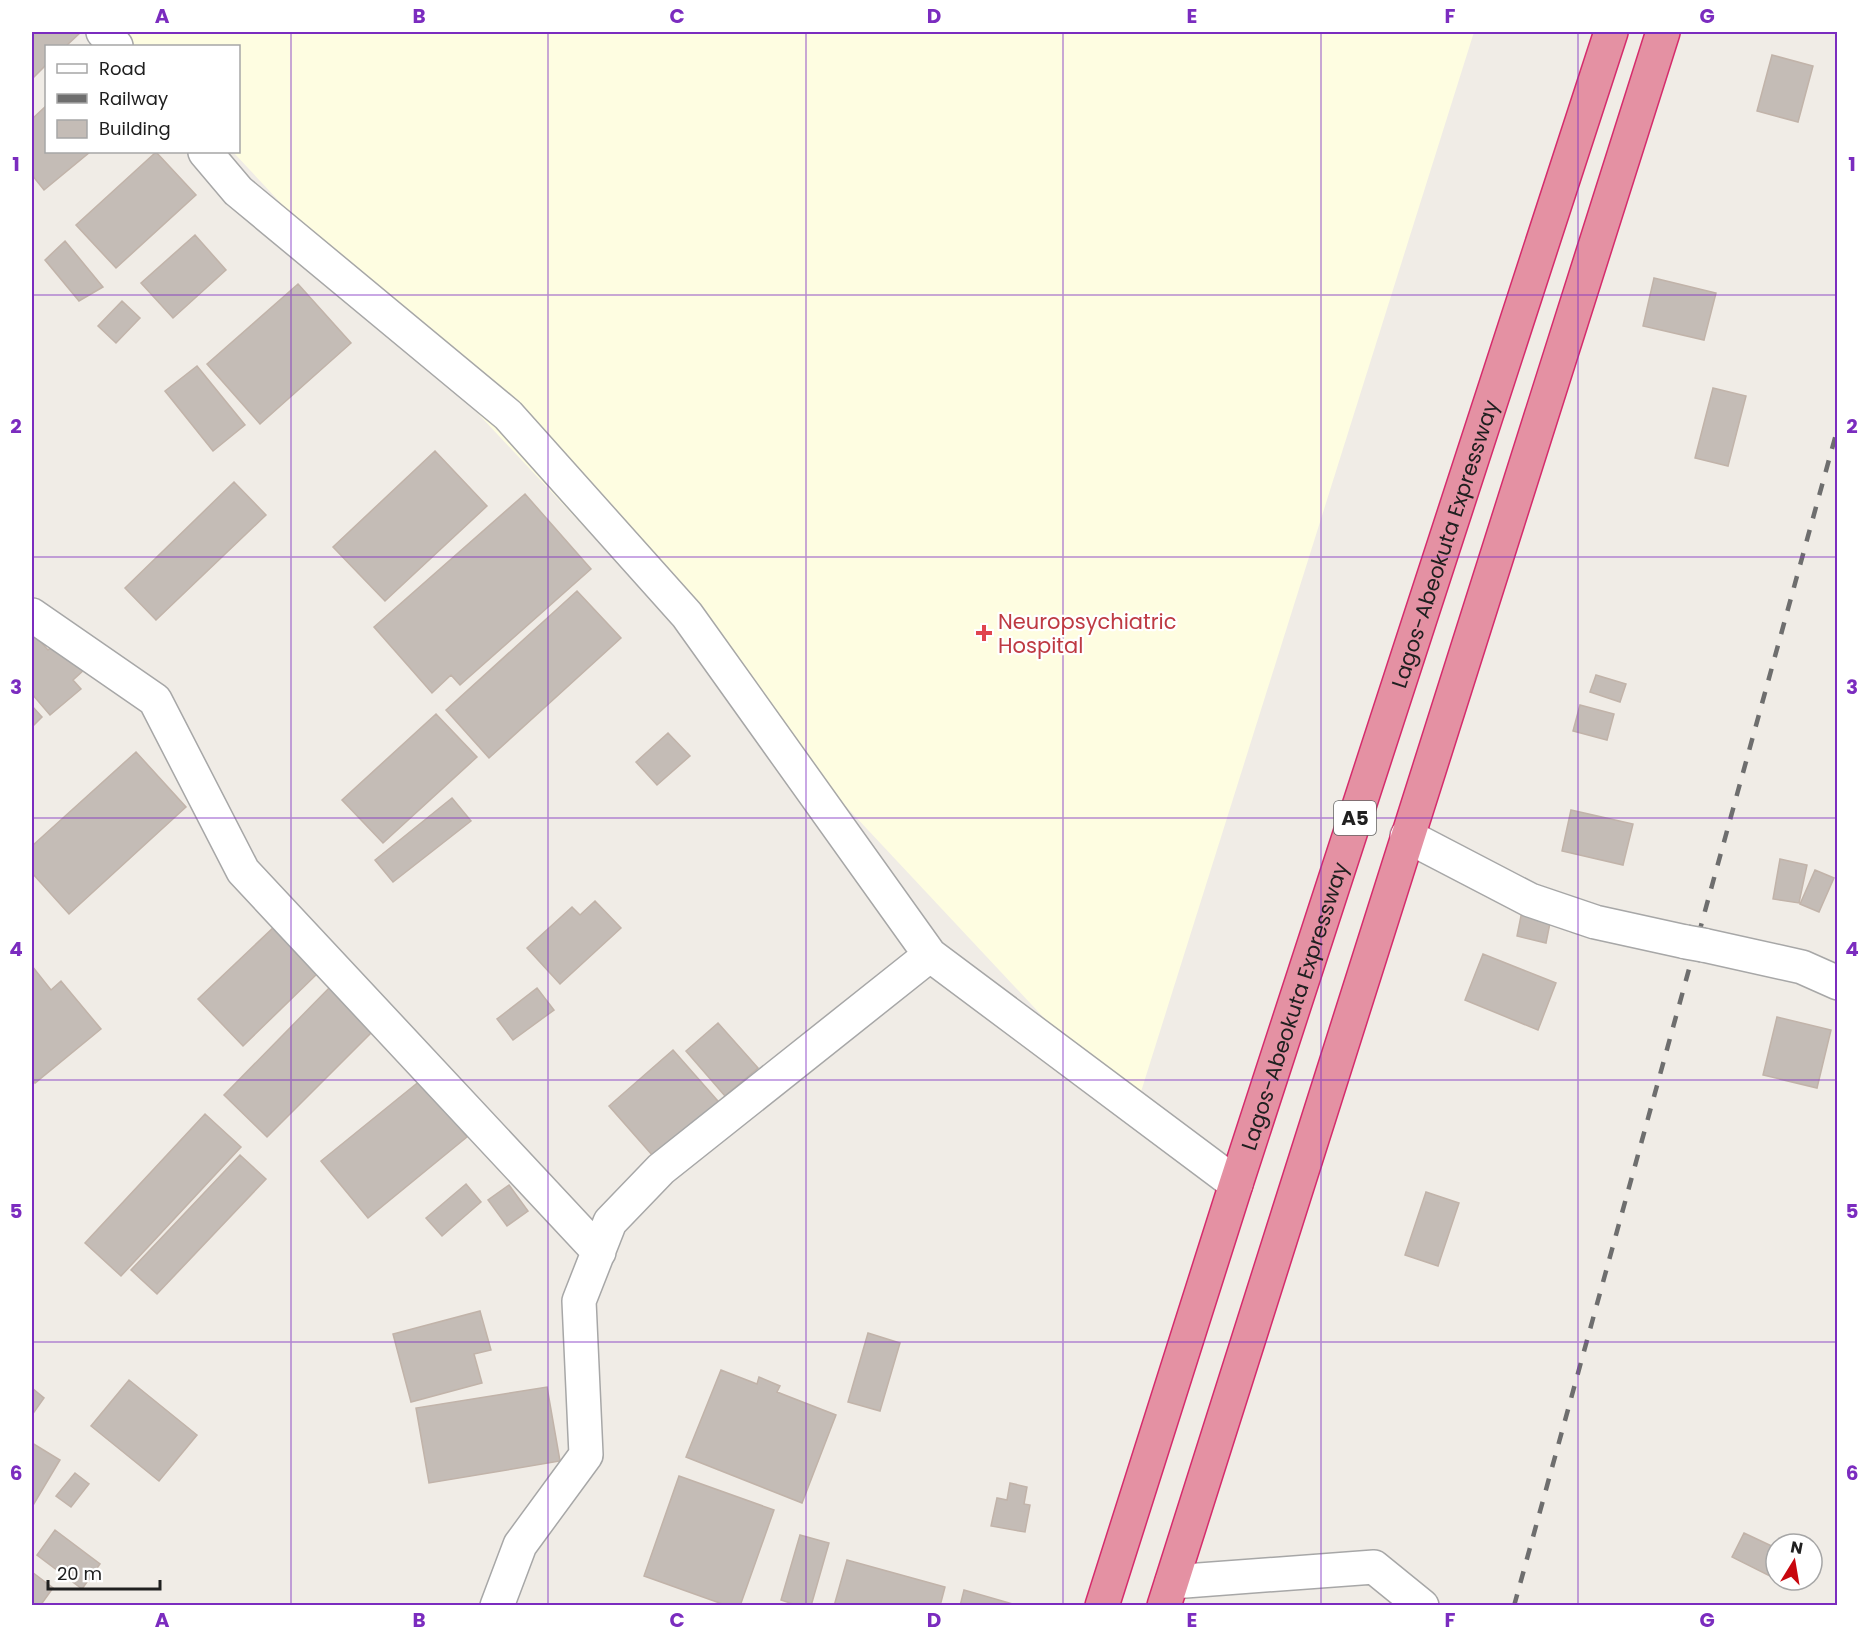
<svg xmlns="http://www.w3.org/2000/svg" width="1869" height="1637" font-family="Poppins,sans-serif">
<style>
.education{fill:#fefde1}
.building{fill:#c4bcb6;stroke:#c1b3a9;stroke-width:1.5}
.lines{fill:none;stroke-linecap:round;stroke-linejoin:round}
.street-casing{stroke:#a7a7a7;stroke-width:36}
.highway-casing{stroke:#d52c6c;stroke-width:36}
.street{stroke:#fff;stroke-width:33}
.highway{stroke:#e491a3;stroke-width:33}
.rail{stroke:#6e6e6e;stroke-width:4.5;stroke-dasharray:12 12;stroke-linecap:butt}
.street-bridge-casing{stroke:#a7a7a7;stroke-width:36;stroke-linecap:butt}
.street-bridge{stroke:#fff;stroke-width:33}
.grid{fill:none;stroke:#7b2cbf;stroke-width:1.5;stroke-opacity:0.55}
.health-dot{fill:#e0444e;stroke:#fff;stroke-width:2}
.labels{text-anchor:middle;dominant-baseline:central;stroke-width:4.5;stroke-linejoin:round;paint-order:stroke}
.shield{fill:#fff;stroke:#636363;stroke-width:1.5}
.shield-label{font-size:20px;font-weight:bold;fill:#202020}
.street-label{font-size:21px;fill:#202020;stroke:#fff}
.health-label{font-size:21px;fill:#be3a42;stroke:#fff;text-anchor:start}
.neatline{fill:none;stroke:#7b2cbf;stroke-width:2}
.grid-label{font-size:20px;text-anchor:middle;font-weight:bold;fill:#7b2cbf}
</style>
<rect width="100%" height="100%" fill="#f0ece6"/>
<path class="education" d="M 121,32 L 1474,32 L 1134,1114 L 233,152 L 238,152 L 238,46 L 135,46 Z"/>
<path class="building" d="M 32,32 L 81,32 L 66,46 L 46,46 L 46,65 L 32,79 Z
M 1772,55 L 1813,66 L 1798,122 L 1757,111 Z
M 46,106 L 46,152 L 90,152 L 44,190 L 32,175 L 32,119 Z
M 156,152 L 196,195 L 116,268 L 76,225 Z
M 195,235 L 226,270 L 173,318 L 141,283 Z
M 65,241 L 103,287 L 79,301 L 45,260 Z
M 1654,278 L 1716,293 L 1704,340 L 1643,326 Z
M 298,284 L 351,343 L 260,424 L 207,364 Z
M 122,301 L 140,318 L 116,343 L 98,326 Z
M 197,366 L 245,425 L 213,451 L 165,391 Z
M 1713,388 L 1746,396 L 1728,466 L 1695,458 Z
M 435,451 L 487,506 L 385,601 L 333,547 Z
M 234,482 L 266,515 L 156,620 L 125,588 Z
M 525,494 L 591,569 L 460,685 L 451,675 L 432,693 L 374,627 Z
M 577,591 L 621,638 L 489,758 L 446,710 Z
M 32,632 L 48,650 L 59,640 L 85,669 L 73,680 L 81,689 L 50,715 L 32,694 Z
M 1596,675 L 1626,684 L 1620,702 L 1590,692 Z
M 1580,705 L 1614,714 L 1607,740 L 1573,731 Z
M 32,706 L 42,717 L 32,727 Z
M 436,714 L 477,757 L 383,843 L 342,800 Z
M 668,733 L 690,756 L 657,785 L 636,762 Z
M 136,752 L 186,807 L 69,914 L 32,873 L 32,846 Z
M 452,798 L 471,821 L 393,882 L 375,860 Z
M 1571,810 L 1633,824 L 1623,865 L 1562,851 Z
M 1780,859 L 1807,865 L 1799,903 L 1773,899 Z
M 1815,870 L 1834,878 L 1819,912 L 1800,904 Z
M 595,901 L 621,928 L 560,984 L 527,948 L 572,907 L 580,915 Z
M 1522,911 L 1551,918 L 1546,943 L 1517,936 Z
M 276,925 L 320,971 L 243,1046 L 198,999 Z
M 1483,954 L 1556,983 L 1538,1030 L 1465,1000 Z
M 32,966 L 51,990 L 61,981 L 101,1029 L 35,1083 L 32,1078 Z
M 333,984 L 377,1027 L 267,1137 L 224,1095 Z
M 537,988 L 554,1010 L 513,1040 L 497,1019 Z
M 1777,1017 L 1831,1030 L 1817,1088 L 1763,1075 Z
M 718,1023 L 758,1068 L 725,1096 L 686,1051 Z
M 673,1050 L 724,1108 L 660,1164 L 609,1106 Z
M 421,1080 L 467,1137 L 368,1218 L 321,1161 Z
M 205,1114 L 241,1147 L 121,1276 L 85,1243 Z
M 240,1155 L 266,1179 L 157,1294 L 131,1270 Z
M 466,1184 L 481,1202 L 442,1236 L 426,1218 Z
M 509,1185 L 528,1211 L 507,1226 L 488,1200 Z
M 1426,1192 L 1459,1203 L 1438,1266 L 1405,1255 Z
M 480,1311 L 491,1350 L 474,1354 L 482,1383 L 411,1402 L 393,1334 Z
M 868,1333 L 900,1343 L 880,1411 L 848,1402 Z
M 721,1370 L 757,1384 L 759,1377 L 780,1386 L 777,1392 L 836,1415 L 802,1503 L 686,1457 Z
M 129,1380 L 197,1435 L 159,1481 L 91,1426 Z
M 547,1387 L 560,1461 L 429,1483 L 416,1408 Z
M 32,1388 L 44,1398 L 32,1415 Z
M 32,1443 L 60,1460 L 32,1507 Z
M 75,1473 L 89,1484 L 71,1507 L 56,1496 Z
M 679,1476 L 774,1510 L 740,1606 L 728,1606 L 644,1576 Z
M 1010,1483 L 1027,1487 L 1024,1504 L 1030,1505 L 1025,1532 L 991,1526 L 997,1498 L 1007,1500 Z
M 55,1530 L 100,1564 L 82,1589 L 37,1555 Z
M 1744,1533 L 1776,1548 L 1776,1579 L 1732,1557 Z
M 800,1535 L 829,1543 L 811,1606 L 799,1606 L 781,1600 Z
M 847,1560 L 945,1587 L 940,1606 L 834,1606 Z
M 32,1572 L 53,1588 L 40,1606 L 32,1606 Z
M 964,1590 L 1020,1606 L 960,1606 Z"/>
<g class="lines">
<defs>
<path id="street" d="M 103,32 L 116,46
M 205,152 L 238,191 L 508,415 L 687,615 L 930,955 L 1236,1184
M 32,615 L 155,700 L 243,871 L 599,1252
M 1407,836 L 1530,900 L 1595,922 L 1686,942
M 1703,945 L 1802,967 L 1838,983
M 1172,1582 L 1374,1567 L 1422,1606
M 497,1606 L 520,1545 L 586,1455 L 579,1301 L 610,1222 L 661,1169 L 930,955"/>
<g id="highway">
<path id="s1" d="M 1102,1606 L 1236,1184 L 1611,32"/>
<path d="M 1164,1606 L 1663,32"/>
</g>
</defs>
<use href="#street" class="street-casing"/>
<use href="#highway" class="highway-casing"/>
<use href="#street" class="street"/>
<use href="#highway" class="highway"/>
<path class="rail" d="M 1514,1606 L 1838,427"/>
<defs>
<path id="street-bridge" d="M 1686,942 L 1703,945"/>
</defs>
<use href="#street-bridge" class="street-bridge-casing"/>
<use href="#street-bridge" class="street-bridge"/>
</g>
<path class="grid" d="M 291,32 L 291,1606M 548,32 L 548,1606M 806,32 L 806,1606M 1063,32 L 1063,1606M 1321,32 L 1321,1606M 1578,32 L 1578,1606M 32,295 L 1838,295M 32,557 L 1838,557M 32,818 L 1838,818M 32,1080 L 1838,1080M 32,1342 L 1838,1342"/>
<path class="health-dot" d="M981 624h6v6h6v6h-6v6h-6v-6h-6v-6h6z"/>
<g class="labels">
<rect class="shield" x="1334" y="801" width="42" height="34" rx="4.5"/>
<g class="shield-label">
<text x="1355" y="818">A5</text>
</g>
<g class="street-label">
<text stroke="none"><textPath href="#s1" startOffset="1116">Lagos-Abeokuta Expressway</textPath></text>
<text stroke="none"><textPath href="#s1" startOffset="630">Lagos-Abeokuta Expressway</textPath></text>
</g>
<g class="health-label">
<text x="998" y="621">Neuropsychiatric<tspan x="998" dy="24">Hospital</tspan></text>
</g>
</g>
<rect width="1869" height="1637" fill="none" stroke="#ffffff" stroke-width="66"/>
<rect x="45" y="45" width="195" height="108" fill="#ffffff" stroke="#a6a6a6" stroke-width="1.5"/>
<rect x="57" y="64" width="30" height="9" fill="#ffffff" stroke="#a6a6a6" stroke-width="1.5"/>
<text x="99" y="75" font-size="18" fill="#202020">Road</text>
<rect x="57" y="94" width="30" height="9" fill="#6e6e6e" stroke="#a6a6a6" stroke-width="1.5"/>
<text x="99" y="105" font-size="18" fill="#202020">Railway</text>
<rect x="57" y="120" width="30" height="18" fill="#c4bcb6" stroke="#a6a6a6" stroke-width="1.5"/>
<text x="99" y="135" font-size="18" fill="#202020">Building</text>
<g transform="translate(1794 1562) rotate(11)"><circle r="28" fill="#ffffff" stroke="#a6a6a6" stroke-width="1.5"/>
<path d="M0-4.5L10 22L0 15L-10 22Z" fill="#c8070e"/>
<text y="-9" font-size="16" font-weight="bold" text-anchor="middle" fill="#202020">N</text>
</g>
<path d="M48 1580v9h112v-9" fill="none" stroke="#202020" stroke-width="3"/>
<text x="57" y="1580" font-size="18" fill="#202020" stroke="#ffffff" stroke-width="4.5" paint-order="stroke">20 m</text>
<rect x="33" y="33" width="1803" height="1571" class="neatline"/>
<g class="grid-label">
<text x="162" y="23">A</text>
<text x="419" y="23">B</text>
<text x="677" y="23">C</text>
<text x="934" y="23">D</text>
<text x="1192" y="23">E</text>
<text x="1450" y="23">F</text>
<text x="1707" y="23">G</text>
<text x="16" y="171">1</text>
<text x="1852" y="171">1</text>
<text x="16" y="433">2</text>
<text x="1852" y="433">2</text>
<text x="16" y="694">3</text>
<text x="1852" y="694">3</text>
<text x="16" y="956">4</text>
<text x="1852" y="956">4</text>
<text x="16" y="1218">5</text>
<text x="1852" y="1218">5</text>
<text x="16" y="1480">6</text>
<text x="1852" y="1480">6</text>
<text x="162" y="1627">A</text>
<text x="419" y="1627">B</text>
<text x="677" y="1627">C</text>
<text x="934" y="1627">D</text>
<text x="1192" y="1627">E</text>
<text x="1450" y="1627">F</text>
<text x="1707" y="1627">G</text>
</g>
</svg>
